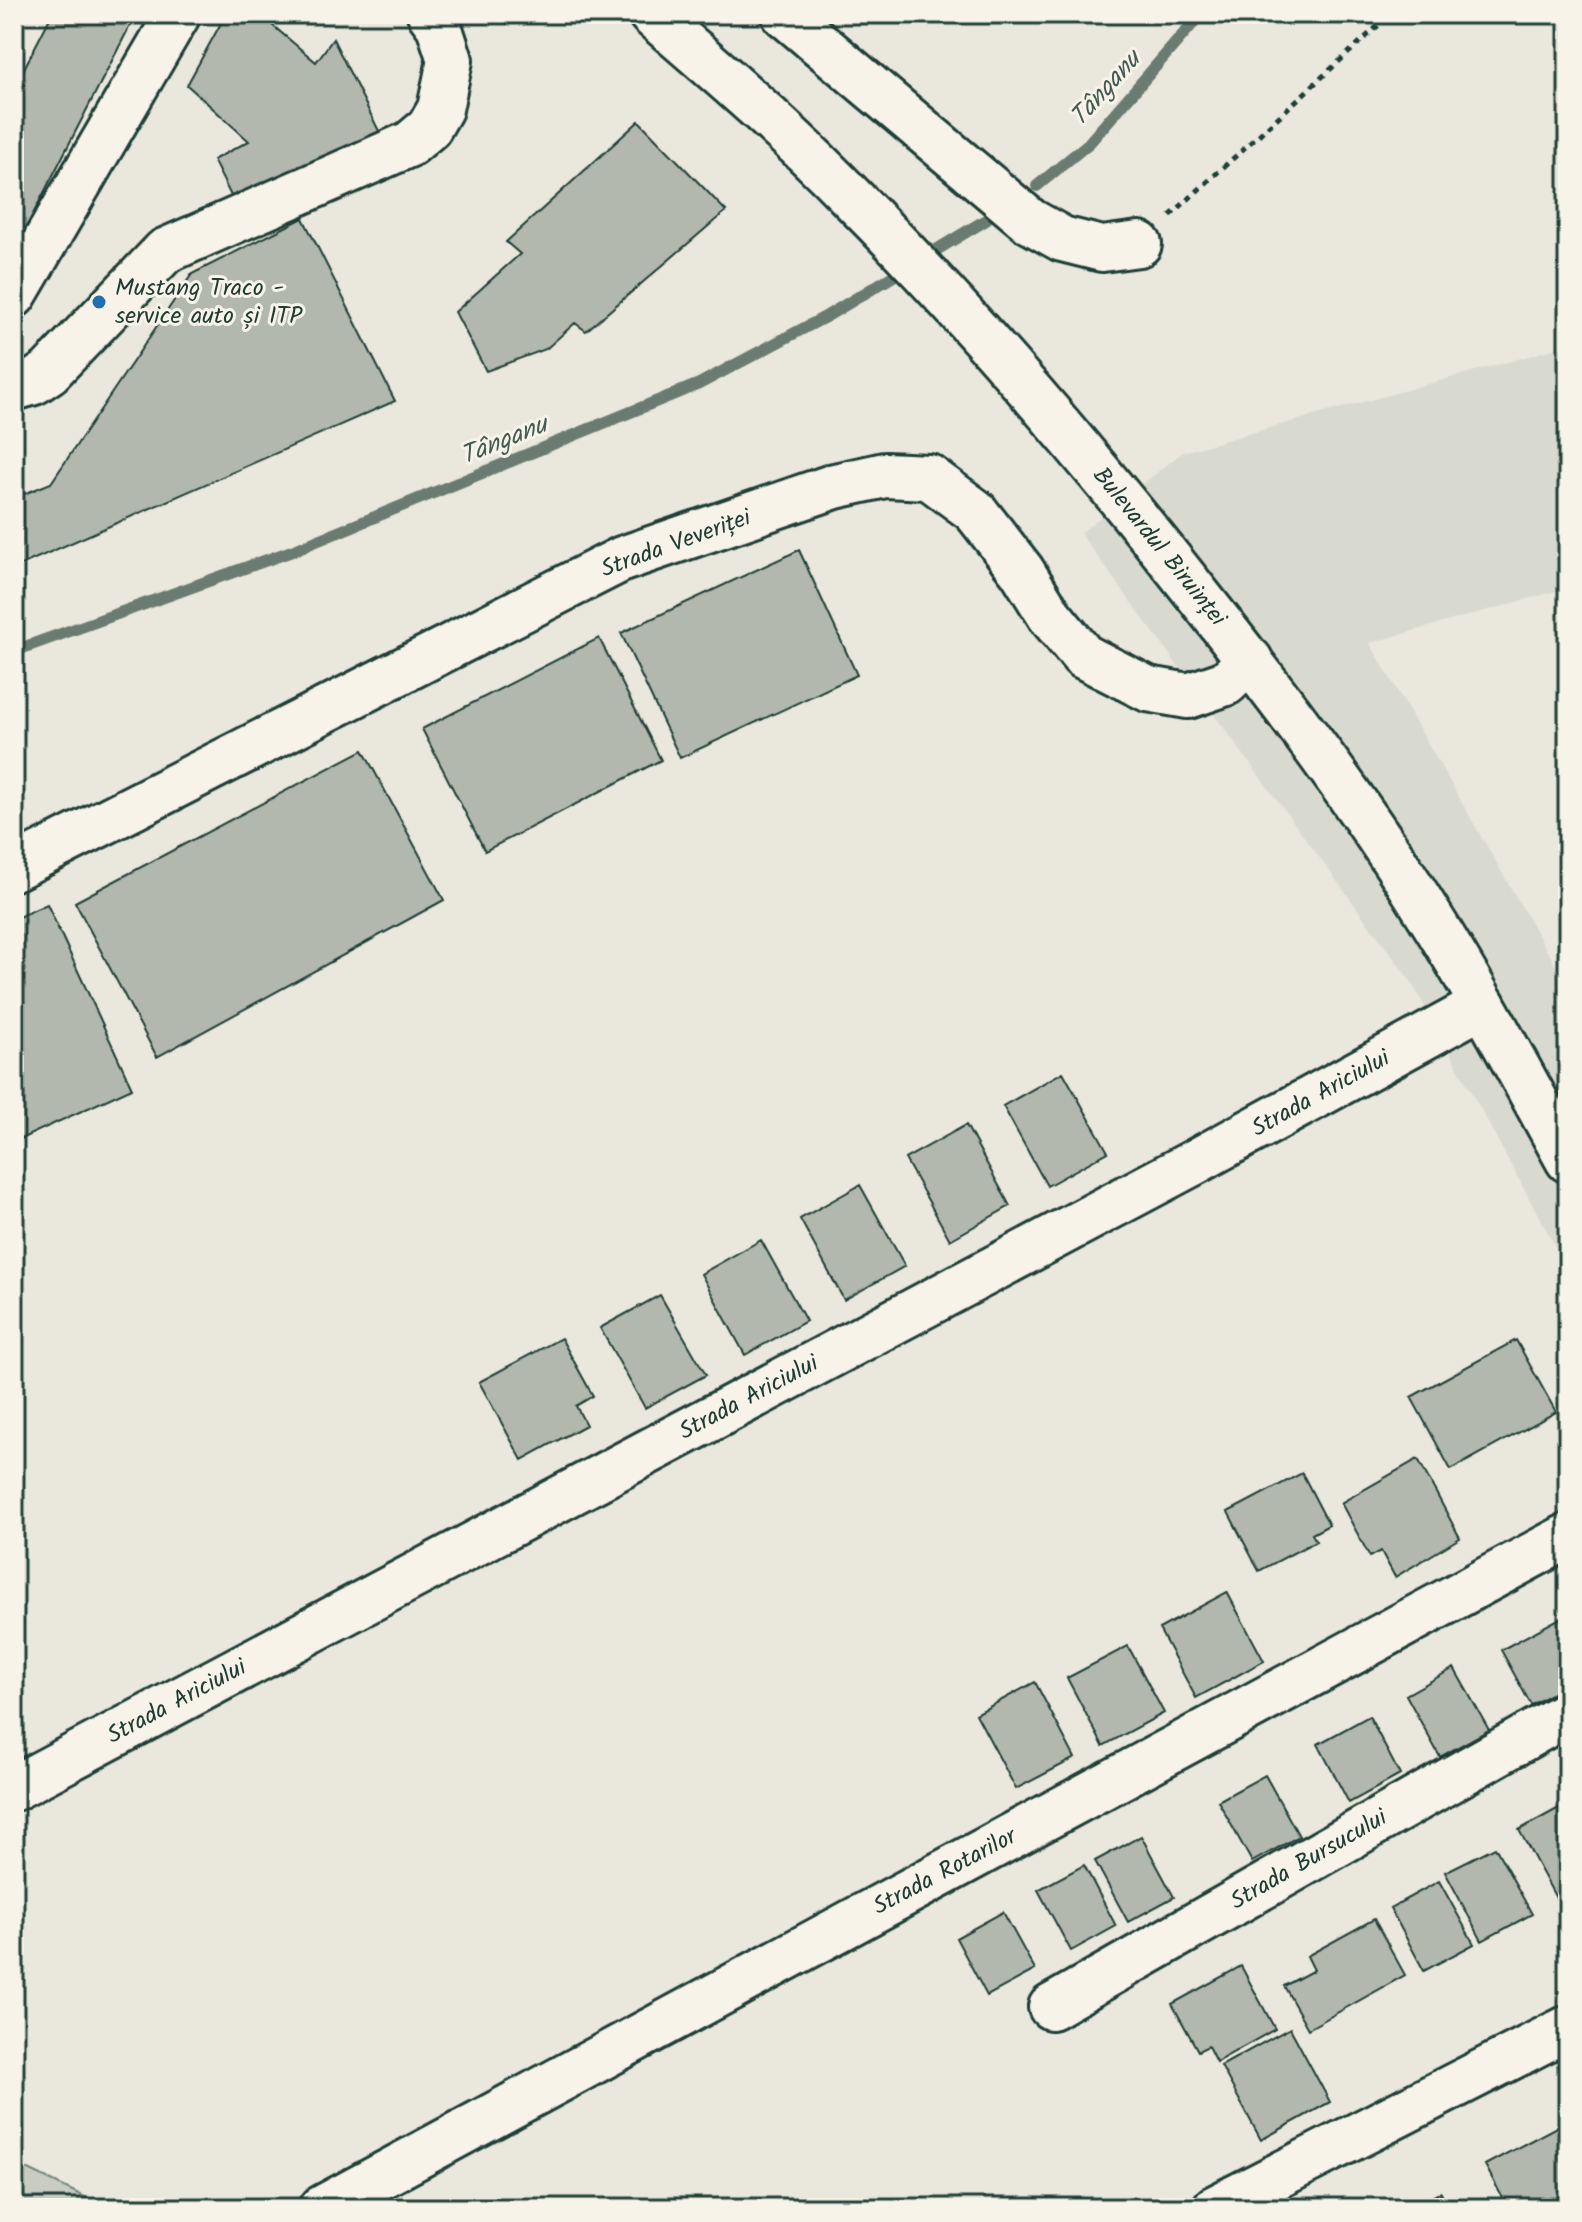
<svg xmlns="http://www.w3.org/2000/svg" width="1582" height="2222" font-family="Kalam,sans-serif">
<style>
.built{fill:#d9dacf}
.green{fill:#c8ccc1;stroke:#74847a;stroke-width:2}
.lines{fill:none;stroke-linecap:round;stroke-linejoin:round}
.stream{stroke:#6a7c72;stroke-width:12}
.building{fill:#b2b8ae;stroke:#1f3d34;stroke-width:2}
.minor-casing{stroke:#1f3d34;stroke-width:50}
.major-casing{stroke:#1f3d34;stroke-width:50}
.path{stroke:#1f3d34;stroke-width:5;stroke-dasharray:6 6;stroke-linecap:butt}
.minor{stroke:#f7f3e8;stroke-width:44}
.major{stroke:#f7f3e8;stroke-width:44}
.poi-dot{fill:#1f6fb2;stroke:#f7f3e8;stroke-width:3}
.labels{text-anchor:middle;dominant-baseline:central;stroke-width:6;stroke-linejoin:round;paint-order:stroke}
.poi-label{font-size:24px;fill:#1f3d34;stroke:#f7f3e8;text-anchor:start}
.street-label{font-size:24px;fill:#1f3d34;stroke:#f7f3e8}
.water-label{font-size:26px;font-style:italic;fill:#445c53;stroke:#f7f3e8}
</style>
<rect width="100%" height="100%" fill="#eae8dd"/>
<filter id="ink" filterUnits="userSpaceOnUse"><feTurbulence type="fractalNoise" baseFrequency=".0125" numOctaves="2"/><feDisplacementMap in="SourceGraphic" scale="16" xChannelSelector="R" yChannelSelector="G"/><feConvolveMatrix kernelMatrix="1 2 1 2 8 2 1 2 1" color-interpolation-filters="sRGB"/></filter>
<g filter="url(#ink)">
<path class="built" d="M 1568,345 L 1568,588 L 1370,643 L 1568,987 L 1568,1270 L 1412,983 L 1080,533 L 1183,452 Z"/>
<path class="green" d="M 14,2163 L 108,2208 L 14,2208 Z"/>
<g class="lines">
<path class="stream" d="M 1037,186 L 1089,143 L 1201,14
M 14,651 L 292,551 L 699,384 L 827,316 L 986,220"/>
</g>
<path class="building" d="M 52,14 L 136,14 L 14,251 L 14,88 Z
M 226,14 L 259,14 L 316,62 L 333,39 L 384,141 L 237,208 L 213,160 L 249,141 L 187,85 Z
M 639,121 L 726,211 L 586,331 L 575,323 L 546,349 L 486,371 L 455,312 L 520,254 L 506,242 Z
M 303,218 L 395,401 L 14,568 L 14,498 L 51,483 L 192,274 Z
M 799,550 L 857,675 L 680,758 L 621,633 Z
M 599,638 L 661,760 L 485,851 L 422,729 Z
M 363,750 L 444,900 L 157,1057 L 75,902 Z
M 47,904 L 132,1088 L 14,1142 L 14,919 Z
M 1063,1072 L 1108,1152 L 1047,1186 L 1003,1106 Z
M 966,1125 L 1010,1206 L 950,1240 L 905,1159 Z
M 860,1185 L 905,1266 L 844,1300 L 800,1219 Z
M 761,1240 L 806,1321 L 745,1355 L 701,1274 Z
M 660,1295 L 706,1375 L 645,1408 L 600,1328 Z
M 561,1338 L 593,1396 L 576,1406 L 586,1425 L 522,1460 L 479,1382 Z
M 1516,1340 L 1556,1412 L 1451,1470 L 1411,1397 Z
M 1418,1459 L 1460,1538 L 1395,1577 L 1381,1551 L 1370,1557 L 1341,1503 Z
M 1302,1473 L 1329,1525 L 1312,1534 L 1316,1541 L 1259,1571 L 1228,1512 Z
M 1227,1592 L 1264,1661 L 1196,1698 L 1159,1629 Z
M 1568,1614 L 1568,1684 L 1531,1705 L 1501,1650 Z
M 1128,1646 L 1164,1713 L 1103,1746 L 1067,1678 Z
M 1454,1668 L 1489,1730 L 1440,1757 L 1406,1695 Z
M 1035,1682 L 1075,1758 L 1016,1789 L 976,1714 Z
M 1369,1716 L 1400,1775 L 1349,1803 L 1318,1744 Z
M 1265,1775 L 1299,1836 L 1252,1862 L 1218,1801 Z
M 1568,1803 L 1568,1894 L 1557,1900 L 1519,1830 Z
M 1141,1836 L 1174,1897 L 1128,1922 L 1095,1861 Z
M 1495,1847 L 1532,1914 L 1482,1941 L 1445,1872 Z
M 1084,1865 L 1116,1926 L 1071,1951 L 1038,1890 Z
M 1439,1881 L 1474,1944 L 1424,1971 L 1390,1908 Z
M 1003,1912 L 1035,1970 L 987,1996 L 956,1938 Z
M 1374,1919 L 1405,1975 L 1308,2029 L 1284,1986 L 1314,1970 L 1307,1956 Z
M 1241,1966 L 1275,2029 L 1216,2062 L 1208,2046 L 1198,2051 L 1172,2004 Z
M 1290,2028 L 1330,2102 L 1261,2140 L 1221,2066 Z
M 1560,2125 L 1568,2140 L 1568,2208 L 1508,2208 L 1485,2165 Z
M 1441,2192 L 1449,2208 L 1410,2208 Z"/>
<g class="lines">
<defs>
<path id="minor" d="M 784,14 L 1030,221 L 1062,239 L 1102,249 L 1139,244
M 14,295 L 178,14
M 14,388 L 34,382 L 49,372 L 165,251 L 410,144 L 429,128 L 440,109 L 450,60 L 439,26 L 430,14
M 14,868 L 622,559 L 835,486 L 885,475 L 929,477 L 975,511 L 1022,571 L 1050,616 L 1083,656 L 1148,689 L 1188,696 L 1226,683 L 1250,660
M 14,1788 L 1193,1163 L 1483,1005
M 1051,2007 L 1568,1713
M 322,2208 L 1568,1536
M 1215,2208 L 1568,2028"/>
<path id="major" d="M 651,14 C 718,72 786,130 848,194 C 972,318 1086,453 1194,590 C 1277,695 1359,801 1429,915 C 1479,994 1523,1078 1568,1160"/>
</defs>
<use href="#minor" class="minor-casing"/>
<use href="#major" class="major-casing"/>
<path class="path" d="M 1170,216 L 1391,14"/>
<use href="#minor" class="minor"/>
<use href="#major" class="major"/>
</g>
</g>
<circle class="poi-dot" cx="99" cy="302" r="8"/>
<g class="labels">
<g class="poi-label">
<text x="115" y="288">Mustang Traco -<tspan x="115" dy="28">service auto și ITP</tspan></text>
</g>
<g class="street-label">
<text transform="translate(676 544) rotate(-20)">Strada Veveriței</text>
<text transform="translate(1159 547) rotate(51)">Bulevardul Biruinței</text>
<text transform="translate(1321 1094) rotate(-29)">Strada Ariciului</text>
<text transform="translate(749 1398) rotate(-28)">Strada Ariciului</text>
<text transform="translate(177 1702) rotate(-28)">Strada Ariciului</text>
<text transform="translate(1309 1860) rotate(-30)">Strada Bursucului</text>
<text transform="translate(945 1872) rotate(-28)">Strada Rotarilor</text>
</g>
<g class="water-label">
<text transform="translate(1106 89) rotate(-48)">Tânganu</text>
<text transform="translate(504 441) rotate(-22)">Tânganu</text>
</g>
</g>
<rect width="1582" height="2222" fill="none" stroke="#f7f3e8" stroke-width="48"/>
<rect x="24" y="24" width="1534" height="2174" fill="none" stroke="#1f3d34" stroke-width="3" filter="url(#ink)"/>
</svg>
